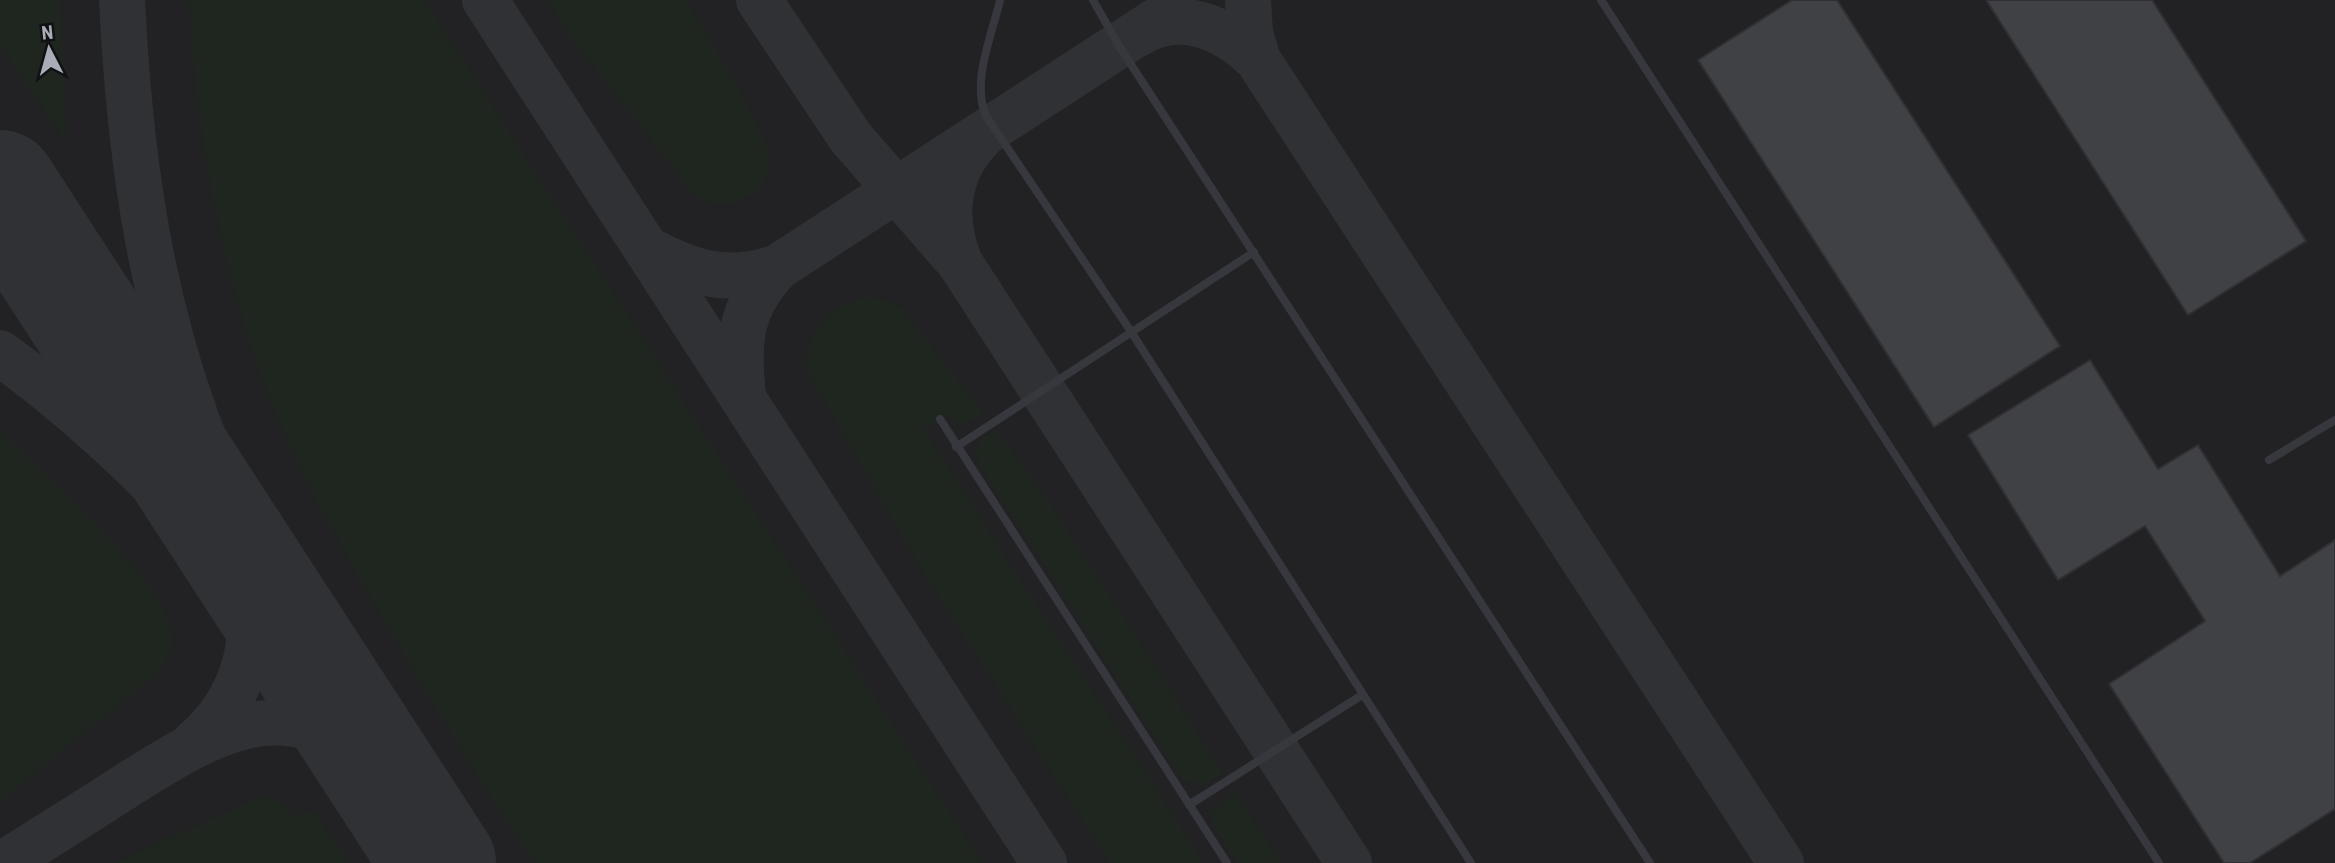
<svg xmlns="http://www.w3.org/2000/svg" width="2335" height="863" font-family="'Roboto Condensed',sans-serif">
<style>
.built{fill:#222225}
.green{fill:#1e261f}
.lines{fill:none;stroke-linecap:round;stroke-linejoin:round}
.taxiway{stroke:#303135;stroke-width:46}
.runway{stroke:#303135;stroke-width:114}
.building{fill:#404145;stroke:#303034;stroke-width:2}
.service{stroke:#37383d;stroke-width:8}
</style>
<rect width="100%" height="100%" fill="#161618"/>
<path class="built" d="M 0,0 L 2335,0 L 2335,863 L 0,863 Z"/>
<path class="green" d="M 0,0 L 60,0 L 67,134 L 63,137 L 0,45 Z
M 189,0 L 424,0 L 982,863 L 534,863 C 479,780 428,696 378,610 C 344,551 309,491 282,428 C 225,294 197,145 189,0 Z
M 547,0 L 686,0 C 704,32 769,131 769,161 C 769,179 759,191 744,199 C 725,208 711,205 694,195 L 571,37 Z
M 864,297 L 888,300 L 901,307 L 984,414 L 959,427 L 946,414 L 923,429 L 1204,863 L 1110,863 L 926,577 L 807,371 C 804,332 828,308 864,297 Z
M 995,429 L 1049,501 L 1224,774 L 1201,786 L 1183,780 L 980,466 L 976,455 L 979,442 Z
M 0,432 C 41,469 163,580 172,632 C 175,649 166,663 155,675 L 0,802 Z
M 1235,792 L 1281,863 L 1237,863 L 1213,825 L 1212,810 Z
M 258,797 L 282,802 L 296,818 L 313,810 L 349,863 L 116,863 Z"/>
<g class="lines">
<path class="taxiway" d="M 122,0 C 129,144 147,284 197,421 C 243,544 312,661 380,773
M 485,0 L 1044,863
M 759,0 L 851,138 L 960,263 L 1349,863
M 1248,0 L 1250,33 L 1258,60
M 1138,34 C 1179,7 1226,28 1258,60 L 1781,863
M 647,249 C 692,273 728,285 778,267 L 1164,16
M 960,263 C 942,220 946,173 979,139
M 0,353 C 100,426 189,515 266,611
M 743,397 C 738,342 738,309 778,267
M 195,742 C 245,699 259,639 246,576
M 5,863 C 45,837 86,812 126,786 C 209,734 283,685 371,764"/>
<path class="runway" d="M 0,187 L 439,863"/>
</g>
<path class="building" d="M 1792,0 L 1837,0 L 2060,346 L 1934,427 L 1698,60 Z
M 1986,0 L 2152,0 L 2306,241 L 2188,315 Z
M 2090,360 L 2158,469 L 2198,445 L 2280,576 L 2335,540 L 2335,809 L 2250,863 L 2224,863 L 2109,684 L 2205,621 L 2145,526 L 2058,580 L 1968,435 Z"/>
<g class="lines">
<path class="service" d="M 1000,0 C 992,35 971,82 986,116 L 1130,330 L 1471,863
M 1093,0 L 1119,46 L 1650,863
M 1601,0 L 2159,863
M 940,419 L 1227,863
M 956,447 L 1254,252
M 2269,460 L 2335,420
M 1189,805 L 1362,695"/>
</g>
<g transform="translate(49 49) rotate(354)" stroke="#111113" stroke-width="5" paint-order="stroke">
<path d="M0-5L12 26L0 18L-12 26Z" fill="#a8adb8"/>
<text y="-10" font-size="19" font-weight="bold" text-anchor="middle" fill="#a8adb8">N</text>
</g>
</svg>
